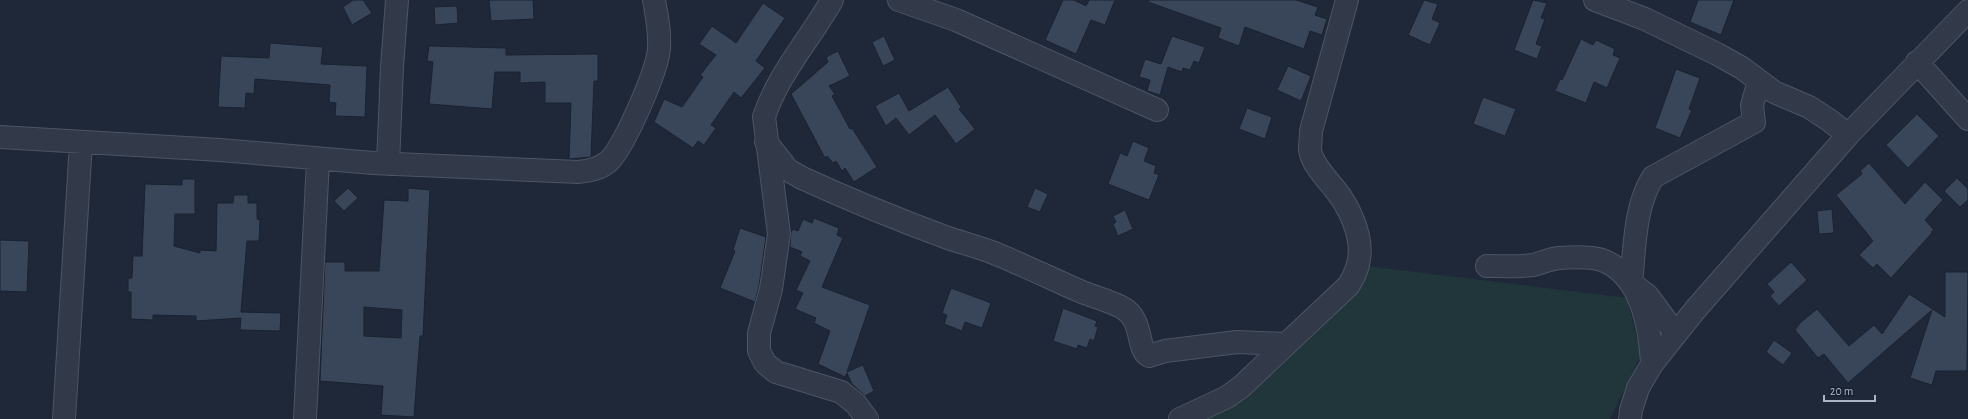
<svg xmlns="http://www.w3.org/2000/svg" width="1968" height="419" font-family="'Alegreya Sans',sans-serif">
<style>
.green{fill:#20363a}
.building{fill:#39465a;stroke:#192230;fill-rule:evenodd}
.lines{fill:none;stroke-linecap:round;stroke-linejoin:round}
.minor-casing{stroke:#4c5565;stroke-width:24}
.minor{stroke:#323a4a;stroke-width:22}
</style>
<rect width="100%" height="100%" fill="#1e2839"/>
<path class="green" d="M 1367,266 L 1627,298 L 1641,355 L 1610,419 L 1201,419 Z"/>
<path class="building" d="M 353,0 L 363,0 L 372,13 L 352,25 L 343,7 Z
M 489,0 L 533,0 L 534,19 L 491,21 Z
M 1063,0 L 1074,0 L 1086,6 L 1089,0 L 1115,0 L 1105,25 L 1091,20 L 1076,54 L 1045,40 Z
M 1149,0 L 1296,0 L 1318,7 L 1315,15 L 1327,19 L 1322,35 L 1310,31 L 1304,49 L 1245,27 L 1239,46 L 1218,38 L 1221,28 L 1148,2 Z
M 1424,0 L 1438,4 L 1432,19 L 1440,23 L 1430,45 L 1408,35 Z
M 1533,0 L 1547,3 L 1541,18 L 1545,19 L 1536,44 L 1542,46 L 1537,59 L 1514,50 Z
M 1698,0 L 1734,0 L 1721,35 L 1690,22 Z
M 763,3 L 785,18 L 756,61 L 765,68 L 741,98 L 734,92 L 711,125 L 716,128 L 704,145 L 698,141 L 693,148 L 654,122 L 664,99 L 682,107 L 703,77 L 700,75 L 716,55 L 699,44 L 712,26 L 736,43 Z
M 457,6 L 458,23 L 435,25 L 434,7 Z
M 884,36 L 895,60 L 883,66 L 872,42 Z
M 1172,36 L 1205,47 L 1199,63 L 1194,61 L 1190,70 L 1183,68 L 1182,72 L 1168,67 L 1160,95 L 1147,91 L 1150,80 L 1139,77 L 1145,59 L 1161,64 Z
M 1581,39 L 1593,45 L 1596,40 L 1615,49 L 1613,55 L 1620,58 L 1607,88 L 1594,82 L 1586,103 L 1555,91 L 1560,79 L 1562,80 Z
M 270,43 L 323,47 L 321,64 L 367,66 L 365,117 L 335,116 L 336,103 L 329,102 L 330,85 L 255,79 L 254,94 L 246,93 L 245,108 L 218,107 L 221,56 L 269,58 Z
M 429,46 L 506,48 L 506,55 L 598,54 L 598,81 L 594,81 L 591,157 L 569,159 L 571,103 L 545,103 L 545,82 L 520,83 L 520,72 L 495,72 L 492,109 L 429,104 L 433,62 L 427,61 Z
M 838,51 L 850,76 L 829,86 L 835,94 L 832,96 L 850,129 L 852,128 L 877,167 L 854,182 L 845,168 L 842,171 L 836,161 L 833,163 L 827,156 L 825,158 L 791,94 L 828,62 L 826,57 Z
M 1288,66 L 1311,76 L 1301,101 L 1277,90 Z
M 1676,69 L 1700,78 L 1689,109 L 1692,110 L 1680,138 L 1655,128 Z
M 948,87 L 961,107 L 959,109 L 975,129 L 956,144 L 935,115 L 909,135 L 896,118 L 886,126 L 875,106 L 899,93 L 909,111 Z
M 1483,97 L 1516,109 L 1505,136 L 1473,124 Z
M 1247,108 L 1272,117 L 1265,139 L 1239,129 Z
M 1917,114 L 1939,136 L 1908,168 L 1886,145 Z
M 1133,141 L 1149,148 L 1144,161 L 1156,166 L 1154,173 L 1159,175 L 1149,200 L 1108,184 L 1120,153 L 1127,156 Z
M 1869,163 L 1905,204 L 1925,182 L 1943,200 L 1925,220 L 1934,230 L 1931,232 L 1932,233 L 1891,278 L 1877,264 L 1873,268 L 1859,255 L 1873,241 L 1836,195 L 1862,174 L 1860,171 Z
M 1957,178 L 1968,189 L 1968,200 L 1960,207 L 1944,191 Z
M 182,179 L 195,179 L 195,214 L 175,214 L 174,246 L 200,253 L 200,250 L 216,251 L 217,203 L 233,203 L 234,195 L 248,195 L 248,203 L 257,203 L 257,219 L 260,220 L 259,241 L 247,241 L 241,312 L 281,313 L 280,331 L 240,330 L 241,318 L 196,321 L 196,316 L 153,315 L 153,320 L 131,319 L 131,292 L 128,292 L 128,278 L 132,278 L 133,256 L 142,256 L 145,184 L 182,185 Z
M 348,188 L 358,198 L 344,211 L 334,201 Z
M 408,188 L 430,190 L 423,336 L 420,336 L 414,417 L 381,415 L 383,386 L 320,381 L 325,262 L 345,262 L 345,271 L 379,271 L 384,200 L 408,201 ZM 364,307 L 402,310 L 401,338 L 364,336 Z
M 1035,188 L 1048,194 L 1040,212 L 1027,207 Z
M 1832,209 L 1834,233 L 1819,234 L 1817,211 Z
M 1125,210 L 1133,229 L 1118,236 L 1113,224 L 1116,222 L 1113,216 Z
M 814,218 L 839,228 L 837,235 L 843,238 L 822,287 L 870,305 L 847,372 L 863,365 L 874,391 L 865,396 L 852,384 L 847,373 L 845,377 L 818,364 L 830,331 L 814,323 L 816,318 L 795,309 L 803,293 L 796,290 L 810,261 L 800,256 L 802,252 L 790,247 L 791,232 L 793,229 L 798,231 L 803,219 L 812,223 Z
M 740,228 L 766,237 L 759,286 L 755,302 L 720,288 L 735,251 L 733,250 Z
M 0,240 L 29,241 L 27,292 L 0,291 Z
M 1791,262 L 1807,280 L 1779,306 L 1770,296 L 1774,292 L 1767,284 Z
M 1945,272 L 1968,272 L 1967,371 L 1936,371 L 1932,385 L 1910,378 L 1932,310 L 1848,383 L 1824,354 L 1818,358 L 1795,330 L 1800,323 L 1817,309 L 1849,346 L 1874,325 L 1882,334 L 1909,294 L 1945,317 Z
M 951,288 L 991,303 L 982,328 L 965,322 L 962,331 L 944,324 L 947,315 L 942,313 Z
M 1063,308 L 1097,321 L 1095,326 L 1098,327 L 1094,341 L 1090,339 L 1087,348 L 1078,345 L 1077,349 L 1053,341 Z
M 1774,340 L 1792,353 L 1783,365 L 1766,352 Z"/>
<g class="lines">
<defs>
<path id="minor" d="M 832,0 C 810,39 778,74 764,117 L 779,234 L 771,289 L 759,333 L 759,351 L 765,363 L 776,372 L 841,392 L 856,404 L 867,419
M 899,0 L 956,20 L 1157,110
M 1595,0 L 1645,19 L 1717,54 L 1742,68 L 1774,92 L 1809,107 L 1829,120 L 1848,135
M 1917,62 L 1968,119
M 0,137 L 220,150 L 373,163 L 578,172 C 590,171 600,169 609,161 C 625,145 657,71 659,49 C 660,31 657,17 654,0
M 766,142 L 788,170 L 802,178 C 850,200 899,220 948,238 C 963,243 979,247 994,253 C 1021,264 1048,277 1075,289 C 1090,296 1108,300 1123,308 C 1144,320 1136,349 1149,356 L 1165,351 L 1237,342 L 1286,344
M 388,164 L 392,67 L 397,0
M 1487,266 C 1502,266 1517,267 1533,265 C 1541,263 1550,259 1559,258 C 1572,257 1589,256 1602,260 C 1642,275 1650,328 1652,364
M 1676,334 L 1647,295 L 1631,283 C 1635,248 1634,207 1653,177 L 1754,122 L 1752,105 L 1759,81
M 64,419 L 81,142
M 305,419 L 318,160
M 1180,419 L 1227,397 L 1241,387 L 1349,285 C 1354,276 1358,269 1359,259 C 1363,236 1349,206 1334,188 C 1326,178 1312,164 1310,150 C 1310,144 1311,137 1311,131 L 1347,0
M 1630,419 L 1631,410 L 1638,388 L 1652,364 L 1695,310 L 1848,135 L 1968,11"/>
</defs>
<use href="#minor" class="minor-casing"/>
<use href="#minor" class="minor"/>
</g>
<path d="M1824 395v6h51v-6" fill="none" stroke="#acb5c7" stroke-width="2"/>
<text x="1830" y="395" font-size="12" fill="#acb5c7" stroke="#17202e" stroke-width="3" paint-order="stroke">20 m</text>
</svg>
